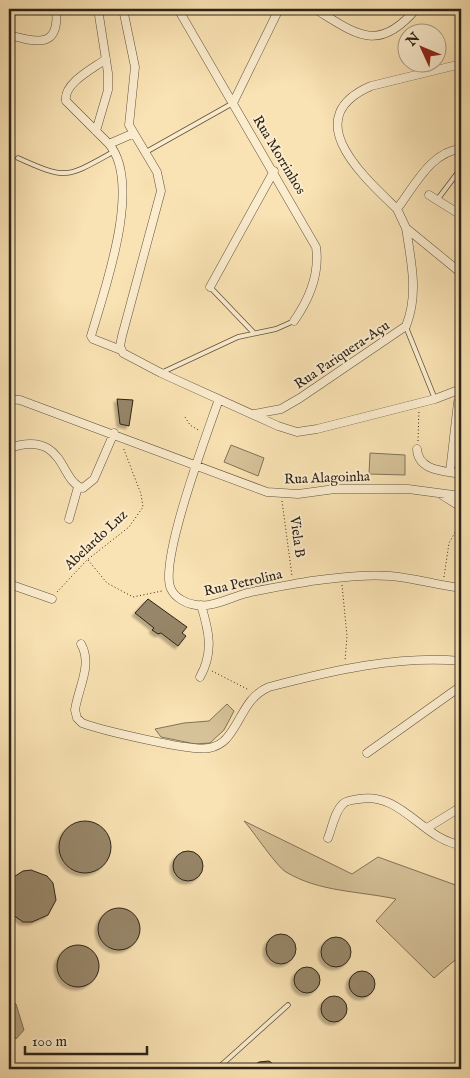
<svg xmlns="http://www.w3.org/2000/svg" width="470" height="1078" font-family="'IM FELL English',serif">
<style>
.green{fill:#d6c299;stroke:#817258}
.water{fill:#b3a17e;stroke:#7d6f55}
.building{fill:#978669;stroke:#2c2318;filter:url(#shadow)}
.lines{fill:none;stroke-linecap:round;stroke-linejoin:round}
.service-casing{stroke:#5f533f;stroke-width:5.5}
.minor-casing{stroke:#5f533f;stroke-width:9}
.path{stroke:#2c2318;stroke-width:1;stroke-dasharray:1 2.5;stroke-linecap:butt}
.service{stroke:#fbecce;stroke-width:4}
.minor{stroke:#fbecce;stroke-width:8}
.labels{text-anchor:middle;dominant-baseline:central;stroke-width:4;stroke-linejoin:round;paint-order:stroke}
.street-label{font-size:14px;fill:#2c2318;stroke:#fbecce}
</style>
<defs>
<filter id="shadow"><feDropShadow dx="-3" dy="3" stdDeviation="1" flood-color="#0004"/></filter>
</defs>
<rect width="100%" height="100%" fill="#f9e2b3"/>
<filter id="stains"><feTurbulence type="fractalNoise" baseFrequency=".004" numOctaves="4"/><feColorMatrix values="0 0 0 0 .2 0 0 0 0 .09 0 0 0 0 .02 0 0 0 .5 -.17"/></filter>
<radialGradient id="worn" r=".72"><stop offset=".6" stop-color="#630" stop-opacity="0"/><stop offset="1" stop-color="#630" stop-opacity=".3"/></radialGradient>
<path class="green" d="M 231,445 L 264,458 L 258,476 L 224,462 Z
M 370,453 L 405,455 L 405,475 L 369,474 Z
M 227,704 L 234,711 L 224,730 L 210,743 L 195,744 L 161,737 L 155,729 L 184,723 L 209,721 Z
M 244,821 L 352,874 L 378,857 L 461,887 L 461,955 L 434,978 L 376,921 L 396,899 C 359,891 319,892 286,872 C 276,866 254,832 244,821 Z"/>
<path class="water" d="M 9,999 L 16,1004 L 24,1030 L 16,1039 L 9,1030 Z"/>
<path class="building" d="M 117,399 L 133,400 L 129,426 L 120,424 Z
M 148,599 L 187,627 L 182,633 L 186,636 L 178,646 L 161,633 L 158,634 L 152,630 L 154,628 L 135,613 Z
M59 847a26 26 0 1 1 52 0a26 26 0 1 1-52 0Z
M173 866a15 15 0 1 1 30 0a15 15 0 1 1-30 0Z
M 31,870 L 47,876 L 53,883 L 56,900 L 48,915 L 32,922 L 23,922 L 9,912 L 9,880 L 23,871 Z
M98 929a21 21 0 1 1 42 0a21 21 0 1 1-42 0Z
M266 949a15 15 0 1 1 30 0a15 15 0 1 1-30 0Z
M321 952a15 15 0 1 1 30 0a15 15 0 1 1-30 0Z
M57 966a21 21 0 1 1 42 0a21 21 0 1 1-42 0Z
M294 980a13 13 0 1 1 26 0a13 13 0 1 1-26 0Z
M349 984a13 13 0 1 1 26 0a13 13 0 1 1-26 0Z
M321 1009a13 13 0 1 1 26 0a13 13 0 1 1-26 0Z
M 269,1061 L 280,1069 L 248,1069 L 259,1062 Z"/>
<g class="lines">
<defs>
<path id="service" d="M 146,152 L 233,103
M 18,158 C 67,180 66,178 113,152
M 437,200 L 459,171
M 210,287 L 253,332
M 406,327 L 435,399
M 163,372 L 238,337 L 276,329 L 294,321
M 217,1069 L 288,1005"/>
<path id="minor" d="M 123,9 L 135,67 L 129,125 L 157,172 L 161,191 L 122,336 L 120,346 L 123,353 L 161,373 L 278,426 L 297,432 L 317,429 L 435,399 L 461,389
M 178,9 L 316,247 C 320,274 310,298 294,321
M 315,9 C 356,34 378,54 416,9
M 9,35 C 38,43 60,48 56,9
M 106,59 C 94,68 63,83 66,101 L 109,144 L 132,134
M 233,103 L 279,9
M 96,131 L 108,90 L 108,73 L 98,9
M 109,144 C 143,184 104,291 91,336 L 93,339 L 121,350
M 461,149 C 431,151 414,187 397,209 L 406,228 L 461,273
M 429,195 L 461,215
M 397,209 C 364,177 297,118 371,86 L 461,64
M 210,287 L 274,171
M 9,399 L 20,400 L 267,492 L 298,494 L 335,489 L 408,489 L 461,496
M 219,399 C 208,431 158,563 171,589 C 175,598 187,604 196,605 C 211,608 232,597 247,593 C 268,588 289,585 311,581 C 337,578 364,574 390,576 C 414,578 437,585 461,588
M 254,414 L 281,409 L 300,398 L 406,326 C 419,294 411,261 406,228
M 9,448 C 66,429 59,482 83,488 L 94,479 L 114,433
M 417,449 C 418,471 444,471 461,474
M 450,472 L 458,402
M 442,495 L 461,507
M 69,519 L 78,487
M 9,584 L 52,599
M 81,644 C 93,665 78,688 75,710 L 77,718 L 82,723 C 101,730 192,752 209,748 C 215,747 222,743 226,739 C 242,721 245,697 269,687 C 330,671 398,655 461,661
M 200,677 C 214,652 209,631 201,605
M 367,753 L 461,686
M 427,828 L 461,807
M 328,838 C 332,828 335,810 344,803 C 348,800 354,800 359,799 C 401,791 423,840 461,845"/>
</defs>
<use href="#service" class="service-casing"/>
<use href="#minor" class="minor-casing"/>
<path class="path" d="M 456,73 L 461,142
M 185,417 L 190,425 L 200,431
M 418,441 L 419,410
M 282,501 L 292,576
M 88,560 L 107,583 L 133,597 L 162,591
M 444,577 L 449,543 L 461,522
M 342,585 L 347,636 L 345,661
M 57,592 L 87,560 L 129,527 L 143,507 L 141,494 L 123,447
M 212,671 L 249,690"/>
<use href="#service" class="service"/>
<use href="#minor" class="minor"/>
</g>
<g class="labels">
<g class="street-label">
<text transform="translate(279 155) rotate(59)">Rua Morrinhos</text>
<text transform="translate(342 355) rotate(-34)">Rua Pariquera-Açu</text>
<text transform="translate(327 478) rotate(-2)">Rua Alagoinha</text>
<text transform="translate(297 537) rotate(82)">Viela B</text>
<text transform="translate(96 540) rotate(-43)">Abelardo Luz</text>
<text transform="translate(243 583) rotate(-13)">Rua Petrolina</text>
</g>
</g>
<rect width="470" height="1078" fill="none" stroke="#f9e2b3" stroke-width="30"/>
<rect x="10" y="10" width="450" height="1058" fill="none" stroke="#2c2318" stroke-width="2.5"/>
<rect x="15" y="15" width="440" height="1048" fill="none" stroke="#2c2318"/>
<g transform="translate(422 48) rotate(314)"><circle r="24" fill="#fbecce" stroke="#a89c85"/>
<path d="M0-4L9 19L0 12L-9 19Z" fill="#8f2418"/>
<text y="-8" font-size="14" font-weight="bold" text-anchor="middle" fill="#2c2318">N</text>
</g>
<path d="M25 1046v8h122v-8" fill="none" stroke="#2c2318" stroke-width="2.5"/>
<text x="32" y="1046" font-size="15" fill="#2c2318" stroke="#fbecce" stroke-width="4" paint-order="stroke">100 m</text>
<rect width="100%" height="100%" filter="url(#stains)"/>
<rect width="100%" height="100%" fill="url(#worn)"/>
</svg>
